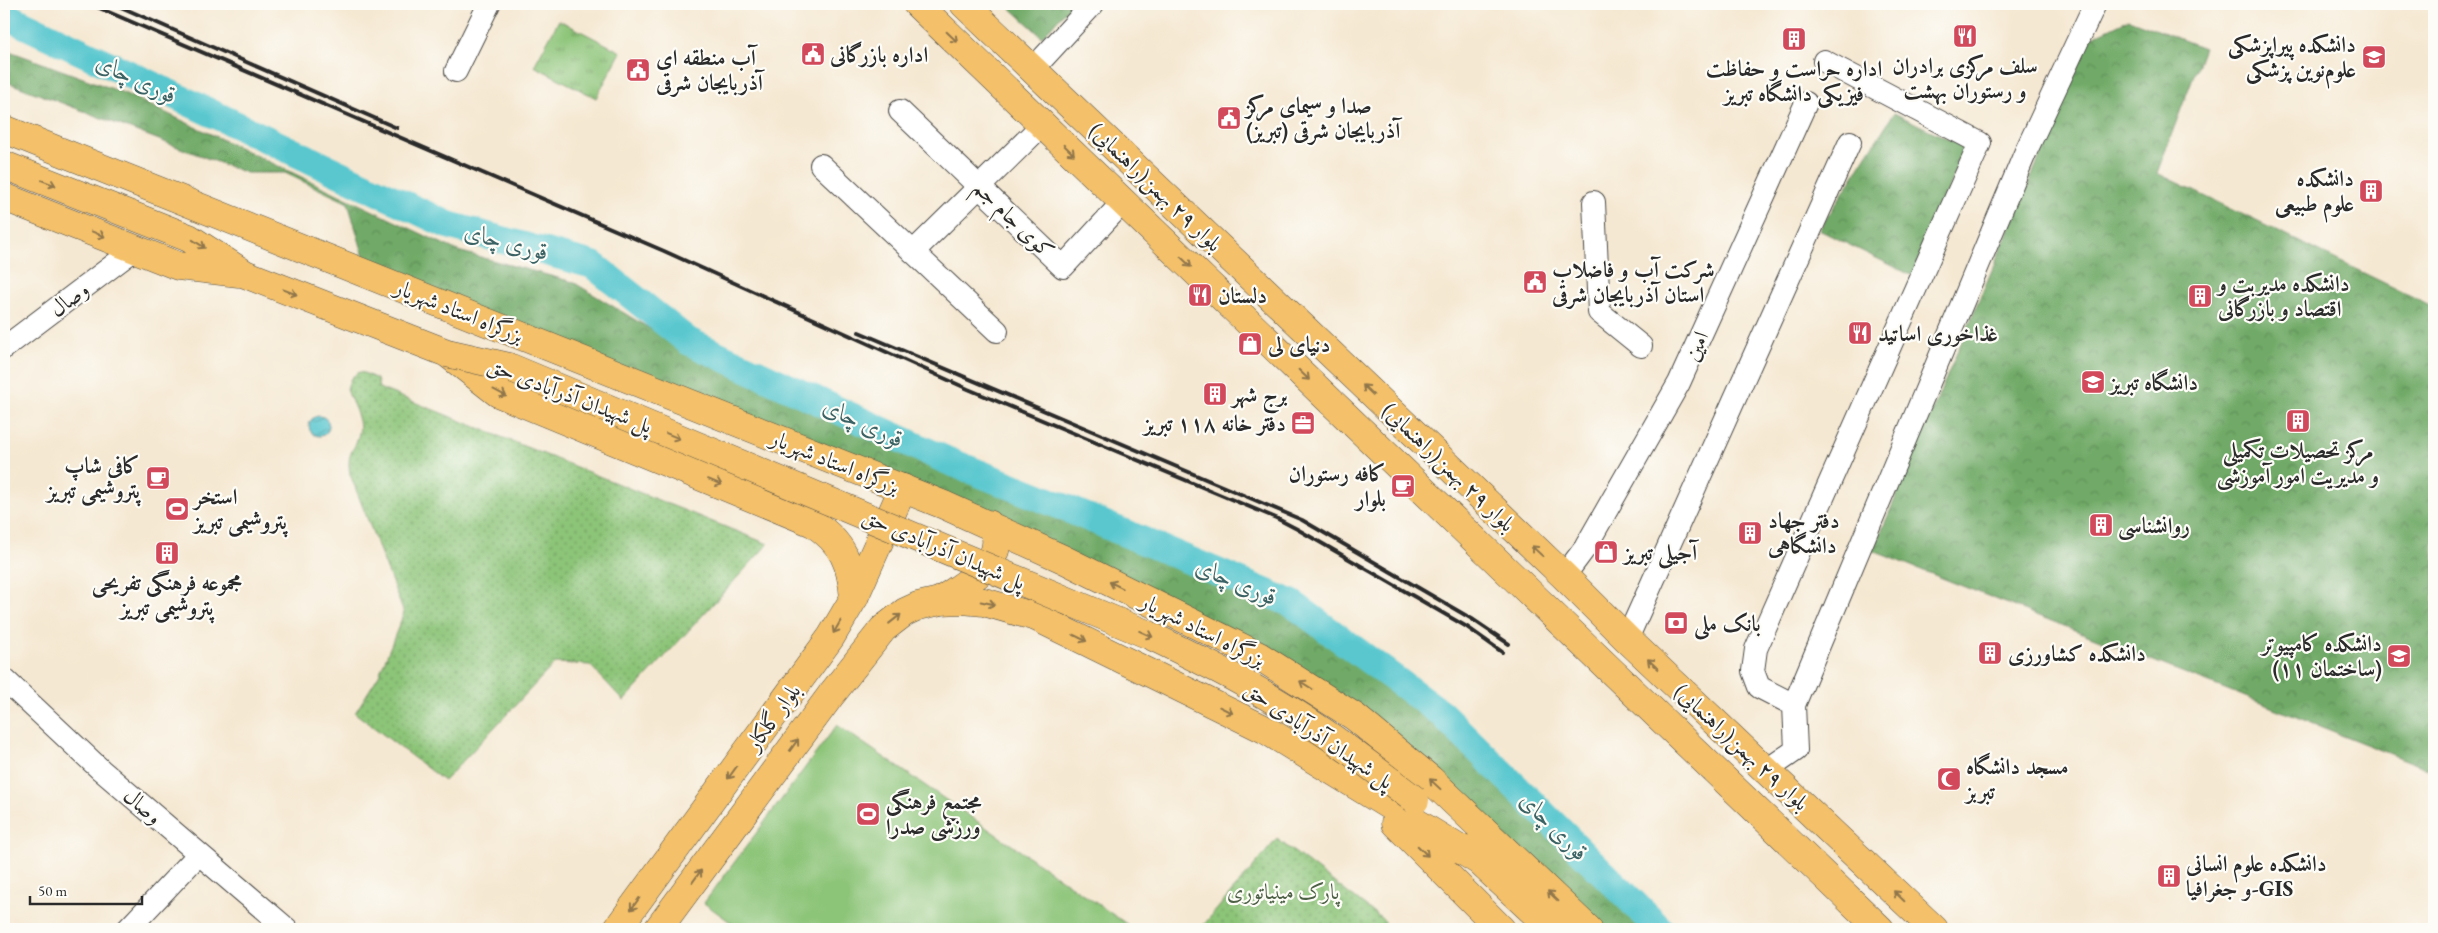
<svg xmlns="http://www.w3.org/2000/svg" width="2438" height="933" font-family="'EB Garamond',Amiri,serif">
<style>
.grass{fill:url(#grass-tufts);stroke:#5c7852}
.forest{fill:url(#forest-crowns);stroke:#4e6a4a}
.park{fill:url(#park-dots);stroke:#5c7852}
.pitch{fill:#8cc478;stroke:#5c7852}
.water{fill:url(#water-waves);stroke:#42797d}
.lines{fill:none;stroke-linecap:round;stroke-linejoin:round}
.river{stroke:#5ac7cf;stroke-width:28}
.minor-casing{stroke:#494744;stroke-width:24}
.major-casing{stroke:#494744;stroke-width:29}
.highway-casing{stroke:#494744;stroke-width:29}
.minor{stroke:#fff;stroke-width:22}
.major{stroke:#f4c16b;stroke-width:28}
.highway{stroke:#f4c16b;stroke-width:28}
.rail{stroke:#2b2b2b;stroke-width:4}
.highway-bridge-casing{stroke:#494744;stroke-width:29;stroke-linecap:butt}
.highway-bridge{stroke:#f4c16b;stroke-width:28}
.oneway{stroke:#90764b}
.labels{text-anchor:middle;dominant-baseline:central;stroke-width:4.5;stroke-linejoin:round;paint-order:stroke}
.poi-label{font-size:22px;font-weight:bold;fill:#2b2b2b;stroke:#fdfcf7;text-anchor:start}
.street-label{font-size:22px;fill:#2b2b2b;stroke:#fdfcf7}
.park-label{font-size:22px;fill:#4d6146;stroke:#fdfcf7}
.water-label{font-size:24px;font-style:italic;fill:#3b6264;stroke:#fdfcf7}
</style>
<defs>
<pattern id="grass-tufts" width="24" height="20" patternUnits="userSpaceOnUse" patternTransform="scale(1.25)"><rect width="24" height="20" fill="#8cc478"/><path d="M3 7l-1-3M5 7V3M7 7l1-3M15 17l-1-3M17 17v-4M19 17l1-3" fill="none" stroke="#739f63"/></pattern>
<pattern id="forest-crowns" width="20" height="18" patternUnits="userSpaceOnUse" patternTransform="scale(1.25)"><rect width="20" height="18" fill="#71aa68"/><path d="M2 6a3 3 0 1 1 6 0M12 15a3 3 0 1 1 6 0" fill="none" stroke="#5d8b56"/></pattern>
<pattern id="park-dots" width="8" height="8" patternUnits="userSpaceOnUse" patternTransform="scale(1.25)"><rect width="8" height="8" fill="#8cc478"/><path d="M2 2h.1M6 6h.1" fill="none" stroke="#739f63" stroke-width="1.8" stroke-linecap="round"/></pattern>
<pattern id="water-waves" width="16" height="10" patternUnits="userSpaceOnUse" patternTransform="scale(1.25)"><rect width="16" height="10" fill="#5ac7cf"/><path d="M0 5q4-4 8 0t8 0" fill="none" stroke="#4ba2a8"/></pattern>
</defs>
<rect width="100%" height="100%" fill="#fdfcf7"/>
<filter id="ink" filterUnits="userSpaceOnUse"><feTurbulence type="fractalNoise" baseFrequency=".02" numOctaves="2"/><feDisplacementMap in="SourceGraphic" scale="10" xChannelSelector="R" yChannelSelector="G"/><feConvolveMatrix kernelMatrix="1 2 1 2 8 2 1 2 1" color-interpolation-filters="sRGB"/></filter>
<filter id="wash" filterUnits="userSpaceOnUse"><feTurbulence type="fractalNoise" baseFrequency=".0096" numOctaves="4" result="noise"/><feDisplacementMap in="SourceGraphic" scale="20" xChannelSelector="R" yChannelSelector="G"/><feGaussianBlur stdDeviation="1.12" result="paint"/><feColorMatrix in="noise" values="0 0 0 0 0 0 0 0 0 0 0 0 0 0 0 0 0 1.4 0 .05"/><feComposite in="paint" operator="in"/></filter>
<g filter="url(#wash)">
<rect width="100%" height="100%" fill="#f5e8d2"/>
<path class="grass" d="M 559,20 L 621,52 L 596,98 L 534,66 Z"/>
<path class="forest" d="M 1006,4 L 1072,4 L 1042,37 Z
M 2129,19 L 2204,48 L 2157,173 L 2434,307 L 2434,771 L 1873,551 L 2090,38 Z
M 4,49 L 124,93 L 458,251 L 573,282 L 662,336 L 805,402 L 1300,618 L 1433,715 L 1651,929 L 1601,929 L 1278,656 L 367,267 L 348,203 L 285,173 L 246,173 L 4,81 Z
M 1894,113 L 1965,147 L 1915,277 L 1819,230 Z"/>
<path class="park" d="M 359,372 L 364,373 L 377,379 L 379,388 L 768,544 L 624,701 L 590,665 L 555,663 L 444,781 L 355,713 L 379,675 L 404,613 L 350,474 C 346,450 355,453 359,433 C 363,419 350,402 347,388 L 351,378 Z
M 1277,839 L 1386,922 L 1381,929 L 1200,929 Z"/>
<path class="pitch" d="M 837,725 L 1134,929 L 740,929 L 704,903 Z"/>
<path class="water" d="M309 426a10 10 0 1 1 20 0a10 10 0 1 1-20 0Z"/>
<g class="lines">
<path class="river" d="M 4,15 L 448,225 L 593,265 L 688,341 L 946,460 L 1049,501 L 1293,604 L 1441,713 L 1660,929"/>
</g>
</g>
<g filter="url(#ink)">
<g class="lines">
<defs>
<path id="minor" d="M 1033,69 L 1093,4
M 456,71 L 489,4
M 900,111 L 1063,267 L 1123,202
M 821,165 L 997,331
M 1594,202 L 1599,312 L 1641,346
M 913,252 L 1043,124
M 4,348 L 135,249
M 1564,576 L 1585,548 L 1679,383 L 1806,103
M 1627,639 L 1850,142
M 4,679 L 101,770 L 287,929
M 1794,705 L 1759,687 L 1753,671 L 1756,649 L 1980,143 L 1824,61
M 1767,770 L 1796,750 L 1794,705 L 2026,151 L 2095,4
M 128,929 L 199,854"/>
<path id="major" d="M 917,4 L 1880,929
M 964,4 L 1564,576 L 1627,639 L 1934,929
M 617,929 L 831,637 L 854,598 L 903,488
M 658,929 L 831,695 L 883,629 L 905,612 L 918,606 L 940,601"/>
<path id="highway" d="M 4,129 L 944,505 L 1063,559 L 1259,656 L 1355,717 L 1430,779 L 1588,929
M 4,165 L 189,238 L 245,274 L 447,353 L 498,393 L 813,523 C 843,543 851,563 854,598
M 4,197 L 178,266 L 239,273
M 940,601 L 962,600 L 984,602 L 1036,617 L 1266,730 L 1479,861
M 940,601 C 959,587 1000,567 996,538 C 996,533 992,528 989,524
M 1395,823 L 1501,929
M 1466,849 L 1552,929"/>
</defs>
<use href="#minor" class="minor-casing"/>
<use href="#major" class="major-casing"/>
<use href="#highway" class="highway-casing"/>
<use href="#minor" class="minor"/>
<use href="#major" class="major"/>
<use href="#highway" class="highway"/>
<path class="rail" d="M 90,4 L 664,251 L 968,389 L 1276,518 L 1297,529 L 1467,627 L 1502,652
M 114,4 L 397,128
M 859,332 L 1302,520 L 1472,619 L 1509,644"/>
<defs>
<path id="highway-bridge" d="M 447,353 L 509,367 L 1149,635 C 1207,663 1266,692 1319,729 C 1352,751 1383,776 1415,800"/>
</defs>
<use href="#highway-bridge" class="highway-bridge-casing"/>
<use href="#highway-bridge" class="highway-bridge"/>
</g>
<defs><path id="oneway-shaft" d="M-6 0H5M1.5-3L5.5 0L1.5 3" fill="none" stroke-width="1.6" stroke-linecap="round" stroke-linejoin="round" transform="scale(1.25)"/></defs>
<g class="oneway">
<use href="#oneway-shaft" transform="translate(952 37) rotate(44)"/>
<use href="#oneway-shaft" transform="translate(1069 150) rotate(44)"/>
<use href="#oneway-shaft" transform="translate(49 183) rotate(21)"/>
<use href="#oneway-shaft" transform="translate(98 234) rotate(22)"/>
<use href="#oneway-shaft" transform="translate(199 244) rotate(33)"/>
<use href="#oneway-shaft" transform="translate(1186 262) rotate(44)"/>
<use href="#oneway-shaft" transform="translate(290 292) rotate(21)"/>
<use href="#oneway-shaft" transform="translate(1304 375) rotate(44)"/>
<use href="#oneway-shaft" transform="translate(1368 390) rotate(-136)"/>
<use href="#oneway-shaft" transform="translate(500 393) rotate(28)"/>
<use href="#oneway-shaft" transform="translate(673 436) rotate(23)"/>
<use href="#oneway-shaft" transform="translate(715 482) rotate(22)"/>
<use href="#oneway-shaft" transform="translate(1537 551) rotate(-137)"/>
<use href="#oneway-shaft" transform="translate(1116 585) rotate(-154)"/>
<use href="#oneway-shaft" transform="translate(988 603) rotate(12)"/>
<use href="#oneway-shaft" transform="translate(895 619) rotate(-38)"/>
<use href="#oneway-shaft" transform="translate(837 627) rotate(120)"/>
<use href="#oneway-shaft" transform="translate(1146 634) rotate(24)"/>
<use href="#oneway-shaft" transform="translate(1080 638) rotate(26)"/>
<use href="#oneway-shaft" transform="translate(1653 664) rotate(-137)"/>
<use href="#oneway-shaft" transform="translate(1306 685) rotate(-148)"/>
<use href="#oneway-shaft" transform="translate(1226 710) rotate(26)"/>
<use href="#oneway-shaft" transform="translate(794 745) rotate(-54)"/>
<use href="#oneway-shaft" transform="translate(732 773) rotate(126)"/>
<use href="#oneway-shaft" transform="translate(1435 784) rotate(-137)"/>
<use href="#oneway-shaft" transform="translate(1423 851) rotate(45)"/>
<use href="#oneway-shaft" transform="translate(697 876) rotate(-54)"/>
<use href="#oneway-shaft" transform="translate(1553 896) rotate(-136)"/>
<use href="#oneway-shaft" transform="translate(1899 896) rotate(-136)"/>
<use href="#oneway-shaft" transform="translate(635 904) rotate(126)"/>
</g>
</g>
<defs>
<symbol id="restaurant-square" viewBox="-11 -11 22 22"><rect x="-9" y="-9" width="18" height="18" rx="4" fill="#d1495b" stroke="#fdfcf7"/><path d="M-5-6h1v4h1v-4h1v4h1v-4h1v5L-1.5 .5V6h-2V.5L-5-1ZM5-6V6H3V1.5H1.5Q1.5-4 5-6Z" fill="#fff"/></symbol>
<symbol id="building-square" viewBox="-11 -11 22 22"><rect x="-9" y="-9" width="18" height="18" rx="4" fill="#d1495b" stroke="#fdfcf7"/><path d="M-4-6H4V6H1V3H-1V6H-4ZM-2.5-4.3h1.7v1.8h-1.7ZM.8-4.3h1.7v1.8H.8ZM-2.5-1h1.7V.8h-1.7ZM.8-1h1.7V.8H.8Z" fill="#fff"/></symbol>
<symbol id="civic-square" viewBox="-11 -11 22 22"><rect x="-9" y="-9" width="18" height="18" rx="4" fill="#d1495b" stroke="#fdfcf7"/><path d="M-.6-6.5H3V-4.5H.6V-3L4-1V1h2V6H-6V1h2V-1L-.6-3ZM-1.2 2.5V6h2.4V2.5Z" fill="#fff"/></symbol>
<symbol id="university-square" viewBox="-11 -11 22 22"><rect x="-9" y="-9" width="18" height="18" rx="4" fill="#d1495b" stroke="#fdfcf7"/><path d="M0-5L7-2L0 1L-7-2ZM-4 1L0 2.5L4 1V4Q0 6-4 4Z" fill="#fff"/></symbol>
<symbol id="shop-square" viewBox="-11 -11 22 22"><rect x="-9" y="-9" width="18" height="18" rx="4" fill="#d1495b" stroke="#fdfcf7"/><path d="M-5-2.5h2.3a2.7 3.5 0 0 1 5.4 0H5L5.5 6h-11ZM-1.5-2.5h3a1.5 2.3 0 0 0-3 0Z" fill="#fff"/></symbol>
<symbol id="office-square" viewBox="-11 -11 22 22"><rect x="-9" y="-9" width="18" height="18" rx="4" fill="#d1495b" stroke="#fdfcf7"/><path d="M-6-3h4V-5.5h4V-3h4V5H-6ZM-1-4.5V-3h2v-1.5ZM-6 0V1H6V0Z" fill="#fff"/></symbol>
<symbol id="cafe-square" viewBox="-11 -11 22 22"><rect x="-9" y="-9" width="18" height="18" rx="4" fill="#d1495b" stroke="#fdfcf7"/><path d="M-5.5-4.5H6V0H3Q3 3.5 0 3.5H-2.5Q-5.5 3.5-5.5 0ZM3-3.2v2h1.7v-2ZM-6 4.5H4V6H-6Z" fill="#fff"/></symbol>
<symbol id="stadium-square" viewBox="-11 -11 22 22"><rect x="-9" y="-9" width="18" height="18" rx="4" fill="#d1495b" stroke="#fdfcf7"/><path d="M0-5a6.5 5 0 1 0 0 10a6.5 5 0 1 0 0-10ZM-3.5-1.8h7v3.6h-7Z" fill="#fff"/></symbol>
<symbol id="bank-square" viewBox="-11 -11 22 22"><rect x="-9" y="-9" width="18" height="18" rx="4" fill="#d1495b" stroke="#fdfcf7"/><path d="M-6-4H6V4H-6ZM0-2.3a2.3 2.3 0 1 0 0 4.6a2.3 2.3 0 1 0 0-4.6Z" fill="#fff"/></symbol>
<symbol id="mosque-square" viewBox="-11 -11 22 22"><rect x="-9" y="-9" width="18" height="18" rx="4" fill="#d1495b" stroke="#fdfcf7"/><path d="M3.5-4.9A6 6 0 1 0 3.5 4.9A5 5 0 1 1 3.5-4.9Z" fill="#fff"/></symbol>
</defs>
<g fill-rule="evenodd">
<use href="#restaurant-square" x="1951" y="22" width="28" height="28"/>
<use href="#building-square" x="1780" y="25" width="28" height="28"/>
<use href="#civic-square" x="799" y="40" width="28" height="28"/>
<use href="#university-square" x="2360" y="43" width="28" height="28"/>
<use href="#civic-square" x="624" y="56" width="28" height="28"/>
<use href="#civic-square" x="1215" y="104" width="28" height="28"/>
<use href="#building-square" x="2357" y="177" width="28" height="28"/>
<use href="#civic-square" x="1521" y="268" width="28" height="28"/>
<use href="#restaurant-square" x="1186" y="281" width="28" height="28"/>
<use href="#building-square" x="2186" y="282" width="28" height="28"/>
<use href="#restaurant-square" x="1846" y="319" width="28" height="28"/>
<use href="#shop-square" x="1236" y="330" width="28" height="28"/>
<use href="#university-square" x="2079" y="368" width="28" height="28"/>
<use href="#building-square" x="1201" y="380" width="28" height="28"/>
<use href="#building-square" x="2284" y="407" width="28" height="28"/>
<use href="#office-square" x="1289" y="409" width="28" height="28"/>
<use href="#cafe-square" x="144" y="464" width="28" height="28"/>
<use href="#cafe-square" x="1389" y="472" width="28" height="28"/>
<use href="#stadium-square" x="163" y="495" width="28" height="28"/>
<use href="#building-square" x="2087" y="511" width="28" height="28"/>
<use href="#building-square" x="1736" y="519" width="28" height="28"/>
<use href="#shop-square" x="1592" y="538" width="28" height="28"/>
<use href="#building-square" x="153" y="539" width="28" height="28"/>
<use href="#bank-square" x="1662" y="609" width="28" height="28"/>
<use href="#building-square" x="1976" y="639" width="28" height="28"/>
<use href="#university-square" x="2385" y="642" width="28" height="28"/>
<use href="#mosque-square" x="1935" y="765" width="28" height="28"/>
<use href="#stadium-square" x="854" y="800" width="28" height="28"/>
<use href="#building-square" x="2155" y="862" width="28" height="28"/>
</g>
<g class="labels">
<g class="poi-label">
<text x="2356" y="44" text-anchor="end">دانشکده پیراپزشکی<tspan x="2356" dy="25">علوم‌نوین پزشکی</tspan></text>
<text x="830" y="54">اداره بازرگانی</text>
<text x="656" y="57">آب منطقه ای<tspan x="656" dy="25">آذربایجان شرقی</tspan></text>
<text x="1965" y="65" text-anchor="middle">سلف مرکزی برادران<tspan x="1965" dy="25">و رستوران بهشت</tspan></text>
<text x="1794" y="68" text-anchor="middle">اداره حراست و حفاظت<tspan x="1794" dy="25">فیزیکی دانشگاه تبریز</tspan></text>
<text x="1246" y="105">صدا و سیمای مرکز<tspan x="1246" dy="25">آذربایجان شرقی (تبریز)</tspan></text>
<text x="2354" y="178" text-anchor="end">دانشکده<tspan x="2354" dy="25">علوم طبیعی</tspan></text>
<text x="1552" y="269">شرکت آب و فاضلاب<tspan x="1552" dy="25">استان آذربایجان شرقی</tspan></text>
<text x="2218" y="283">دانشکده مدیریت و<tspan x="2218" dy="25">اقتصاد و بازرگانی</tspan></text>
<text x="1218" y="295">دلستان</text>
<text x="1878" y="333">غذاخوری اساتید</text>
<text x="1268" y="344">دنیای لی</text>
<text x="2110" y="382">دانشگاه تبریز</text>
<text x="1232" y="394">برج شهر</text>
<text x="1286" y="423" text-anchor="end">دفتر خانه ۱۱۸ تبریز</text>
<text x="2298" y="450" text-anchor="middle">مرکز تحصیلات تکمیلی<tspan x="2298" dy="25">و مدیریت امور آموزشی</tspan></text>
<text x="140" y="465" text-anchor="end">کافی شاپ<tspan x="140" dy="25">پتروشیمی تبریز</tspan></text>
<text x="1386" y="473" text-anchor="end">کافه رستوران<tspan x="1386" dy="25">بلوار</tspan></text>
<text x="194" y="496">استخر<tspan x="194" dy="25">پتروشیمی تبریز</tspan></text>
<text x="1768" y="520">دفتر جهاد<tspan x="1768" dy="25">دانشگاهی</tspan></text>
<text x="2118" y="525">روانشناسی</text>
<text x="1624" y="552">آجیلی تبریز</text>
<text x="167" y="582" text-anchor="middle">مجموعه فرهنگی تفریحی<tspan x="167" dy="25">پتروشیمی تبریز</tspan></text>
<text x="1694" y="623">بانک ملی</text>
<text x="2382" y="643" text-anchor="end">دانشکده کامپیوتر<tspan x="2382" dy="25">(ساختمان ۱۱)</tspan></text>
<text x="2008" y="653">دانشکده کشاورزی</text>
<text x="1966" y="766">مسجد دانشگاه<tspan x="1966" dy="25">تبربز</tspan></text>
<text x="886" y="801">مجتمع فرهنگی<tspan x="886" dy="25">ورزشی صدرا</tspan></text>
<text x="2186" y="863">دانشکده علوم انسانی<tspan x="2186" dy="25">و جغرافیا-GIS</tspan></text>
</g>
<g class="street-label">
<text transform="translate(1156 187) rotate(44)">بلوار ٢٩ بهمن(راهنمایی)</text>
<text transform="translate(1014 219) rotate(44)">کوی جام جم</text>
<text transform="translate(69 299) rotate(-37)">وصال</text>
<text transform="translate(459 311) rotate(22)">بزرگراه استاد شهریار</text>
<text transform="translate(1696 346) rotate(-66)">امین</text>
<text transform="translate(570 395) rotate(21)">پل شهیدان آذرآبادی حق</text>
<text transform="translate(835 462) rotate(22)">بزرگراه استاد شهریار</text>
<text transform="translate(1449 467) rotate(44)">بلوار ٢٩ بهمن(راهنمایی)</text>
<text transform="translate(944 549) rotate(23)">پل شهیدان آذرآبادی حق</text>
<text transform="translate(1203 630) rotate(27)">بزرگراه استاد شهریار</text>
<text transform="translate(773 717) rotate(-54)">بلوار گلکار</text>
<text transform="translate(1319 735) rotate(34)">پل شهیدان آذرآبادی حق</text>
<text transform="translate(1742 747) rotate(43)">بلوار ٢٩ بهمن(راهنمایی)</text>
<text transform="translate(143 806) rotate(41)">وصال</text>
</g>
<g class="park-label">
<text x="1283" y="891">پارک مینیاتوری</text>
</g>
<g class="water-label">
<text transform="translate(137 78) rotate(25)">قوری چای</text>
<text transform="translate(507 241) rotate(15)">قوری چای</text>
<text transform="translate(864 422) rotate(25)">قوری چای</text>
<text transform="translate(1237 581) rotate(23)">قوری چای</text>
<text transform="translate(1555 826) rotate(45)">قوری چای</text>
</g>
</g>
<rect width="2438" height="933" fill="none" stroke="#fdfcf7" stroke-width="20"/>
<path d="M30 896v8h112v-8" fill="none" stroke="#2b2b2b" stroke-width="2.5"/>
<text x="38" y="896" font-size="15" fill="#2b2b2b" stroke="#fdfcf7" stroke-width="4" paint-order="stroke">50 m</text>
</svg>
